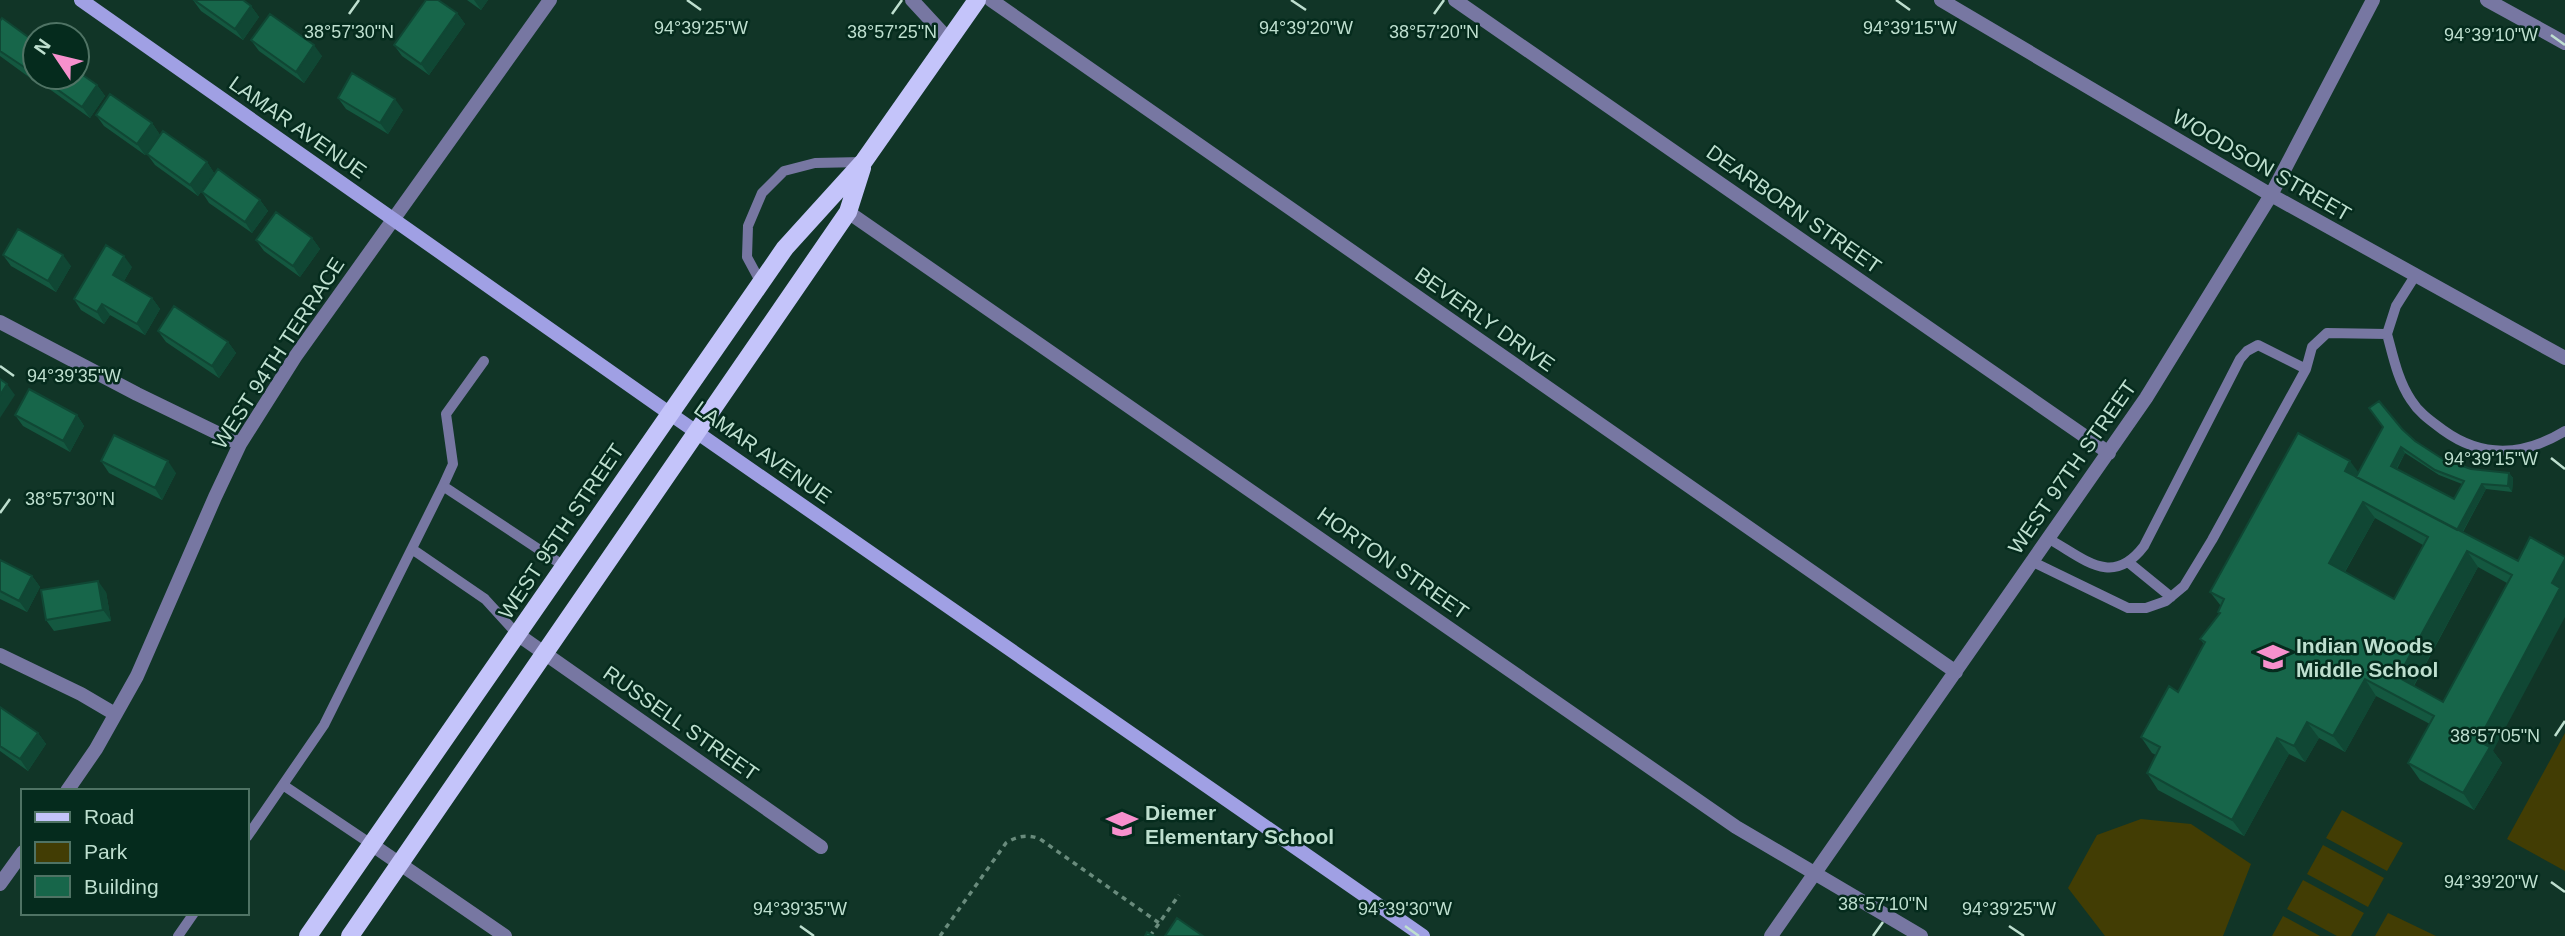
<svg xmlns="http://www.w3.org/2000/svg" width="2565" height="936" font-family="Arial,sans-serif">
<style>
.green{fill:#423d04}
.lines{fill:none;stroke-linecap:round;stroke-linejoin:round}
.path{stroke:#698b7c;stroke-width:3.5;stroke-dasharray:5 5;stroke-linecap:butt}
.lane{stroke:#7777a2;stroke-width:10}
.street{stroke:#7777a2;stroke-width:14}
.secondary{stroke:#a0a0e4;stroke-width:14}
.primary{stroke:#c4c4fa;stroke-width:18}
.wall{fill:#145840;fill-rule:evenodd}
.shaded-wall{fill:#104734}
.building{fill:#17664a;stroke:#104734;stroke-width:2;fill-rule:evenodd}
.ticks{fill:none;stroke:#bedfcf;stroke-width:2.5}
.labels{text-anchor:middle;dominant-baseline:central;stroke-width:5;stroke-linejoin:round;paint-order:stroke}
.street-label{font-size:21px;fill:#bedfcf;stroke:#052b1d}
.poi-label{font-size:21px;font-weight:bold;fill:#bedfcf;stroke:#052b1d;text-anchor:start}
.ticks-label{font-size:18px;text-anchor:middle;fill:#bedfcf;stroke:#052b1d;stroke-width:5;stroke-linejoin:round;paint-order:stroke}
</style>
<rect width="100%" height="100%" fill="#113527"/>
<path class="green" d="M 2565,733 L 2565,871 L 2507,839 Z
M 2342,810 L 2403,843 L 2387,871 L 2326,838 Z
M 2141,819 L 2191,824 L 2251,864 L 2223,936 L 2105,936 L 2068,888 L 2097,835 Z
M 2323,845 L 2384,878 L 2368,907 L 2307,874 Z
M 2303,880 L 2364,913 L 2351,936 L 2337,936 L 2287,909 Z
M 2388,913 L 2436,936 L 2375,936 Z
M 2283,916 L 2320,936 L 2272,936 Z"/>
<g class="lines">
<path class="path" d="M 940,936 L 1006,843 C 1017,836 1028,834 1040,839 L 1159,923
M 1150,936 L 1179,895"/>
<path class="lane" d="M 761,283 L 747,257 L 748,226 L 762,193 L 784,171 L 815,163 L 862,162
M 2387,334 C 2393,356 2398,381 2411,400 C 2419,413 2431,421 2443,430 C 2483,459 2524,456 2565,431
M 484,361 L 446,414 L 453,464 L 443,486 L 564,566
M 2049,539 C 2085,559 2112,588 2144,546 L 2240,359 L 2247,351 L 2258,345 L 2306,369
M 412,549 L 485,599 L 517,634
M 2033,562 L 2128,608 L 2146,608 L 2166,601 L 2184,586 L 2212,540 L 2306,369 L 2312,347 L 2327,333 L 2387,334 L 2396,306 L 2415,276
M 2128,562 L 2171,597
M 283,785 L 371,844
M 247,837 L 324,725 L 443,486
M 178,936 L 194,913"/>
<path class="street" d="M 912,0 L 949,40
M 991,0 L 1956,672
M 1455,0 L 2109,453
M 1941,0 L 2271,195 L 2565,358
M 2487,0 L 2565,43
M 848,212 L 1736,827 L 1921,936
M 0,322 L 137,394 L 240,444
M 517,634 L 821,847
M 0,655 L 81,694 L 115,714
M 67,791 L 96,749 L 137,676 L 215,497 L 240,444 L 295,357 L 550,0
M 371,844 L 505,936
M 0,884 L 23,852
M 1771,936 L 2146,398 L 2271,195 L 2373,0"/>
<path class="secondary" d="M 81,0 L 669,413 L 1423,936"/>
<path class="primary" d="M 308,936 L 785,248 L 864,161 L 977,0
M 350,936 L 848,212 L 862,168"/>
</g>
<path class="wall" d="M 193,0 L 251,6 L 259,17 L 243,40 L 201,11 Z
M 467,0 L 488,0 L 481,10 Z
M 457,13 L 465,24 L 429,75 L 402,56 L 394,45 Z
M 0,21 L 35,77 L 97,85 L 105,96 L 90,118 L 48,88 L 41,78 L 37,83 L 0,56 Z
M 251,40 L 322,56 L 304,83 L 259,51 Z
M 338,98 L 403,110 L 388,134 L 346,109 Z
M 96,115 L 152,123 L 160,135 L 145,155 L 104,126 Z
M 147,154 L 207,162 L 214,173 L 198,196 L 155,165 Z
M 202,192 L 260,200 L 268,211 L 252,233 L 209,203 Z
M 312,238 L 320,249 L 300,277 L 264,251 L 256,240 Z
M 3,255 L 71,266 L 56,292 L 11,266 Z
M 132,267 L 124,281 L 152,298 L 160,309 L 145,335 L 110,315 L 104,324 L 81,310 L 74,299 Z
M 158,331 L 228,342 L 236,353 L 219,378 L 166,342 Z
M 15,415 L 77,415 L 84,426 L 70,452 L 23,426 Z
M 2402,429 L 2415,441 L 2443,459 L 2471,469 L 2509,473 L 2513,478 L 2512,492 L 2486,489 L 2463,532 L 2518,561 L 2493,751 L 2502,763 L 2474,810 L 2420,780 L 2408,763 L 2430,724 L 2376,696 L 2345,752 L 2319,738 L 2305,762 L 2289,754 L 2244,836 L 2158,790 L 2147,773 L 2156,755 L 2152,753 L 2141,737 L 2178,692 L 2204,644 L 2200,639 L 2219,614 L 2218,612 L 2221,606 L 2210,592 L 2358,472 ZM 2405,453 L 2439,475 L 2462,484 L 2454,499 L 2397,469 ZM 2375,518 L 2423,545 L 2394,599 L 2345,572 ZM 2478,567 L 2507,583 L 2443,702 L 2414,686 Z
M 101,461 L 176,473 L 162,500 L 109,473 Z
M 0,560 L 32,576 L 40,587 L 27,612 L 0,599 Z
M 106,592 L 111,621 L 54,631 L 46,620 Z
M 0,707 L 38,733 L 46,744 L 28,771 L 0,751 Z"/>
<path class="shaded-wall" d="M 474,0 L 488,0 L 481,10 Z
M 251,6 L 259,17 L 243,40 L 235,29 Z
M 457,13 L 465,24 L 429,75 L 421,64 Z
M 314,45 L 322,56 L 304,83 L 296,72 Z
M 35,64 L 35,77 L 41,77 L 37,83 L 30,71 Z
M 97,85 L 105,96 L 90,118 L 82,107 Z
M 395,99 L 403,110 L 388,134 L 380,123 Z
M 152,123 L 160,135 L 145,155 L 137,144 Z
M 207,162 L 214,173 L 198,196 L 190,185 Z
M 260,200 L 268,211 L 252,233 L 245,222 Z
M 312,238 L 320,249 L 300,277 L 293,266 Z
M 63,255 L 71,266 L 56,292 L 48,281 Z
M 124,256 L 132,267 L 121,286 L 113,275 Z
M 152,298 L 160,309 L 145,335 L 137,324 Z
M 102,304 L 110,315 L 104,324 L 97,312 Z
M 228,342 L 236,353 L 219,378 L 212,366 Z
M 7,384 L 15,395 L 0,418 L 0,395 Z
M 77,415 L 84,426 L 70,452 L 63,441 Z
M 2401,447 L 2405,453 L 2395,471 L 2391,466 Z
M 168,461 L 176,473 L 162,500 L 155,488 Z
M 2350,461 L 2362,477 L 2358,485 L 2345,471 Z
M 2509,473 L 2513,478 L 2512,492 L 2508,486 Z
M 2482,484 L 2486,489 L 2458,540 L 2454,535 Z
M 2363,502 L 2375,518 L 2340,580 L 2329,563 Z
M 2467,551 L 2478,567 L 2409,694 L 2398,677 Z
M 2565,559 L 2565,617 L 2493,751 L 2502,763 L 2474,810 L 2463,793 L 2478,741 L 2552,583 Z
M 32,576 L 40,587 L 27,612 L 19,601 Z
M 98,581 L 106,592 L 111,621 L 103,610 Z
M 2365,679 L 2376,696 L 2345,752 L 2333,736 Z
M 2307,722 L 2319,738 L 2305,762 L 2294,746 Z
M 38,733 L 46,744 L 28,771 L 20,759 Z
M 2277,738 L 2289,754 L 2244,836 L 2232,820 Z"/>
<path class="building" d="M 194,0 L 243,0 L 251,6 L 235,29 Z
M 426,0 L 438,0 L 457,13 L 421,64 L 394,45 Z
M 270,14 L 314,45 L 296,72 L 251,40 Z
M 2,18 L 35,42 L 35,64 L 30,71 L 0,51 L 0,21 Z
M 77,71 L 97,85 L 82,107 L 40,77 L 77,77 Z
M 352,73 L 395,99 L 380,123 L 338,98 Z
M 110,94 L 152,123 L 137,144 L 96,115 Z
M 163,131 L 207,162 L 190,185 L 147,154 Z
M 218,169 L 260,200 L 245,222 L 202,192 Z
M 276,212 L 312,238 L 293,266 L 256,240 Z
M 18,229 L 63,255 L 48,281 L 3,255 Z
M 106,245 L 124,256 L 113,275 L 152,298 L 137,324 L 102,304 L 97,312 L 74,299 Z
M 174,306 L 228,342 L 212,366 L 158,331 Z
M 0,379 L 7,384 L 0,395 Z
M 29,389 L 77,415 L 63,441 L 15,415 Z
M 2379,401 L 2402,429 L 2415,441 L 2443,459 L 2471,469 L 2509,473 L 2508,486 L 2482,484 L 2457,530 L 2356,477 L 2383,427 L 2369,408 ZM 2401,447 L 2435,470 L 2464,481 L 2454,499 L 2391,466 Z
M 2298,433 L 2350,461 L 2345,471 L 2518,561 L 2530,537 L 2565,557 L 2565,559 L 2552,583 L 2560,588 L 2478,741 L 2490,747 L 2463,793 L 2408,763 L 2434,716 L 2365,679 L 2333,736 L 2307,722 L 2294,746 L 2277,738 L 2232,820 L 2147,773 L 2160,747 L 2141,737 L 2169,686 L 2178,692 L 2205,642 L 2200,639 L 2220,613 L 2218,612 L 2224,599 L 2210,592 ZM 2363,502 L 2428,537 L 2394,599 L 2329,563 ZM 2467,551 L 2512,575 L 2443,702 L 2398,677 Z
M 114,435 L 168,461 L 155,488 L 101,461 Z
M 0,560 L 32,576 L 19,601 L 0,591 Z
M 98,581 L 103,610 L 46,620 L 41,590 Z
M 0,707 L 38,733 L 20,759 L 0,746 Z
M 1177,918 L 1203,936 L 1165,936 Z
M 1147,932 L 1154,936 L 1145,936 Z"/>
<path class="ticks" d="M 687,0 L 701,10M 1291,0 L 1306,10M 1896,0 L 1910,10M 349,14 L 359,0M 892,14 L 902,0M 1434,14 L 1444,0M 2551,35 L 2565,45M 0,366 L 14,376M 2551,458 L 2565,469M 0,513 L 10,499M 2555,736 L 2565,721M 2551,882 L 2565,892M 800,926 L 814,936M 1405,926 L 1419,936M 2009,926 L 2024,936M 1873,936 L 1883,922"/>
<defs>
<symbol id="school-bare" viewBox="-9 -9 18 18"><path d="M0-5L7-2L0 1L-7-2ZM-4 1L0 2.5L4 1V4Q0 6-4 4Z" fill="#f790cd" stroke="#052b1d" stroke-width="2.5" paint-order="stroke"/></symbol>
</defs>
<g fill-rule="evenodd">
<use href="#school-bare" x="2251" y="635" width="44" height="44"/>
<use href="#school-bare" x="1100" y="802" width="44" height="44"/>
</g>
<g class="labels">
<g class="street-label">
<text transform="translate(298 127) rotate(35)">LAMAR AVENUE</text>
<text transform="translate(2262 165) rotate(30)">WOODSON STREET</text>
<text transform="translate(1794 209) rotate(35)">DEARBORN STREET</text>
<text transform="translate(1485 319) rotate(35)">BEVERLY DRIVE</text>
<text transform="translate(278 353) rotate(-57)">WEST 94TH TERRACE</text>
<text transform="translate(763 452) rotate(35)">LAMAR AVENUE</text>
<text transform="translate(2072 467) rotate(-55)">WEST 97TH STREET</text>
<text transform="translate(561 531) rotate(-56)">WEST 95TH STREET</text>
<text transform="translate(1393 563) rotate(35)">HORTON STREET</text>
<text transform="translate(681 723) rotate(35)">RUSSELL STREET</text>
</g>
<g class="poi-label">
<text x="2296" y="645">Indian Woods<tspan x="2296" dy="24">Middle School</tspan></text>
<text x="1145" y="812">Diemer<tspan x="1145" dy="24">Elementary School</tspan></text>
</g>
</g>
<g class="ticks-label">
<text x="1910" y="34">94°39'15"W</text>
<text x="701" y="34">94°39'25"W</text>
<text x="1306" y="34">94°39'20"W</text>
<text x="349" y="38">38°57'30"N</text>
<text x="892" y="38">38°57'25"N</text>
<text x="1434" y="38">38°57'20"N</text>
<text x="2491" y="41">94°39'10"W</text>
<text x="74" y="382">94°39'35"W</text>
<text x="2491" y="465">94°39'15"W</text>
<text x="70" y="505">38°57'30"N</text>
<text x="2495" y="742">38°57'05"N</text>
<text x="2491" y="888">94°39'20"W</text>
<text x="1883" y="910">38°57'10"N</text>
<text x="800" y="915">94°39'35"W</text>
<text x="1405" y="915">94°39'30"W</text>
<text x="2009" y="915">94°39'25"W</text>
</g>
<rect x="21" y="789" width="228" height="126" fill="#052b1d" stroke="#4f7364" stroke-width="2"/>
<rect x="35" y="812" width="35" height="10" fill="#c4c4fa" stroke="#4f7364" stroke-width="2"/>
<text x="84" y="824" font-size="21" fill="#bedfcf">Road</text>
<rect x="35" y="842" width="35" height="21" fill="#423d04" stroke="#4f7364" stroke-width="2"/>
<text x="84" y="859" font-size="21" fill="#bedfcf">Park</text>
<rect x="35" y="876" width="35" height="21" fill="#17664a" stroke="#4f7364" stroke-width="2"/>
<text x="84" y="894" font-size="21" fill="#bedfcf">Building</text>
<g transform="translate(56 56) rotate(305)"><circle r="33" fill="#052b1d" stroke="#4f7364" stroke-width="2"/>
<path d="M0-5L12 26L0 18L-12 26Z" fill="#f790cd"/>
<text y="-10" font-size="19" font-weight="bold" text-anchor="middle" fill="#bedfcf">N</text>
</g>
</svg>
